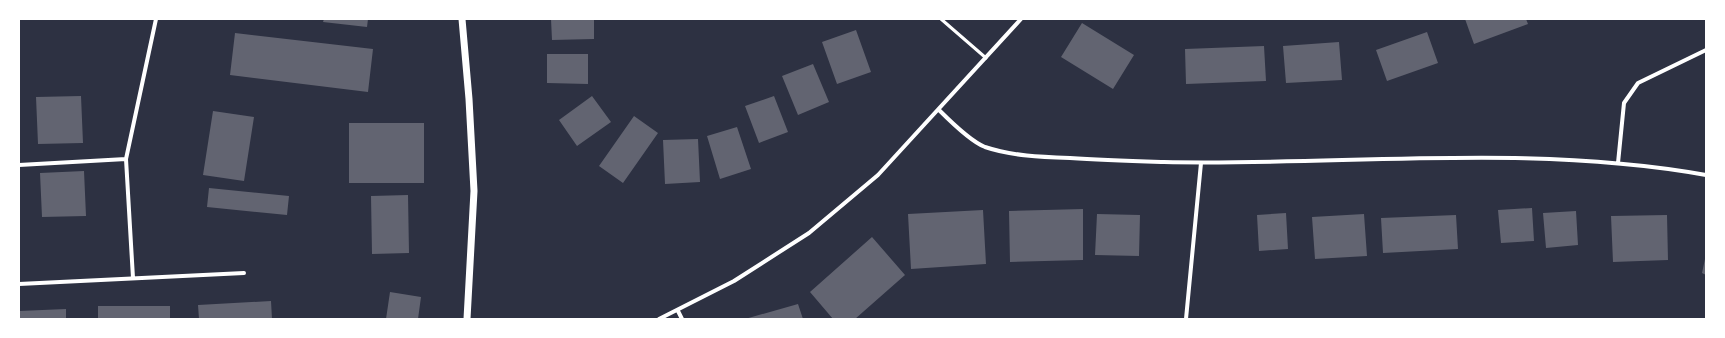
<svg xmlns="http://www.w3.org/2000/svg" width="1725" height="338" font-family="'DM Sans',sans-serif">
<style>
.building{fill:#626471}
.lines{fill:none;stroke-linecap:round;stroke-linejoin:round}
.service{stroke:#fff;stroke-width:3}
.minor{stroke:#fff;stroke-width:4}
.tertiary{stroke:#fff;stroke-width:7}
</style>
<rect width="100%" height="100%" fill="#2d3142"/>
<path class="building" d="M 324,19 L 368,19 L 367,27 L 323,22 Z
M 551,19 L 594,19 L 594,39 L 552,40 Z
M 1465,19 L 1526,19 L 1528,24 L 1474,44 Z
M 1082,23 L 1134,55 L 1113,89 L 1061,57 Z
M 856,30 L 871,72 L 837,84 L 822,42 Z
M 1427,32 L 1438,63 L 1387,81 L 1376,50 Z
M 235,33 L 373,49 L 368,92 L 230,75 Z
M 1339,42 L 1342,80 L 1286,83 L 1283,46 Z
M 1264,46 L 1266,81 L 1186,84 L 1185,49 Z
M 547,54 L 588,54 L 588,84 L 547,83 Z
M 813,64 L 829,102 L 798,115 L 782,76 Z
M 81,96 L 83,143 L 38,144 L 36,97 Z
M 592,96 L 611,122 L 577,146 L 559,120 Z
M 774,96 L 788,132 L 759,143 L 745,106 Z
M 213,111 L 254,117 L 244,181 L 203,175 Z
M 634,116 L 658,133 L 623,183 L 599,166 Z
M 349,123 L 424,123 L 424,183 L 349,183 Z
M 737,127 L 751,169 L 720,179 L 707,136 Z
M 698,139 L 700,182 L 665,184 L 663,140 Z
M 84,171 L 86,216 L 42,217 L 40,173 Z
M 209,188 L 289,196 L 287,215 L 207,207 Z
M 408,195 L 409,253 L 372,254 L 371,196 Z
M 1532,208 L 1534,241 L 1501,243 L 1498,210 Z
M 1083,209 L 1083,260 L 1010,262 L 1009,211 Z
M 983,210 L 986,264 L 911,269 L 908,214 Z
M 1576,211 L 1578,245 L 1546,248 L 1543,213 Z
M 1286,213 L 1288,249 L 1259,251 L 1257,215 Z
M 1097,214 L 1140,215 L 1139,256 L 1095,255 Z
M 1364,214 L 1367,256 L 1315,259 L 1312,217 Z
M 1456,215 L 1458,249 L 1383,253 L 1381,218 Z
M 1667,215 L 1668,260 L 1613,262 L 1611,216 Z
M 872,237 L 905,275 L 855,319 L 833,319 L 810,292 Z
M 1705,259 L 1706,259 L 1706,275 L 1702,273 Z
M 390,292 L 421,297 L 418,319 L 386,319 Z
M 271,301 L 272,319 L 199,319 L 198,305 Z
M 798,304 L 803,319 L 745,319 Z
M 98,306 L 170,306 L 170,319 L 98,319 Z
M 66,309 L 66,319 L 19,319 L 19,311 Z"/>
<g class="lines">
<path class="service" d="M 941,19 L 986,58"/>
<path class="minor" d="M 939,110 C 949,120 972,142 985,147 C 1012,156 1041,157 1070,158 C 1101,160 1133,161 1164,162 C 1344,166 1527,143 1706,175
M 1618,163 L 1624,103 L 1638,83 L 1706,50
M 19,165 L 126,159
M 133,278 L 126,159 L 156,19
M 19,284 L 244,273
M 678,311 L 682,319
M 659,319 L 734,281 L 809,233 L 878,175 L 1021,19
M 1186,319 L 1201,163"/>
<path class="tertiary" d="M 462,19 L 469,99 L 474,191 L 467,319"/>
</g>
<rect width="1725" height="338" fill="none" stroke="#ffffff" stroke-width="40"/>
</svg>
